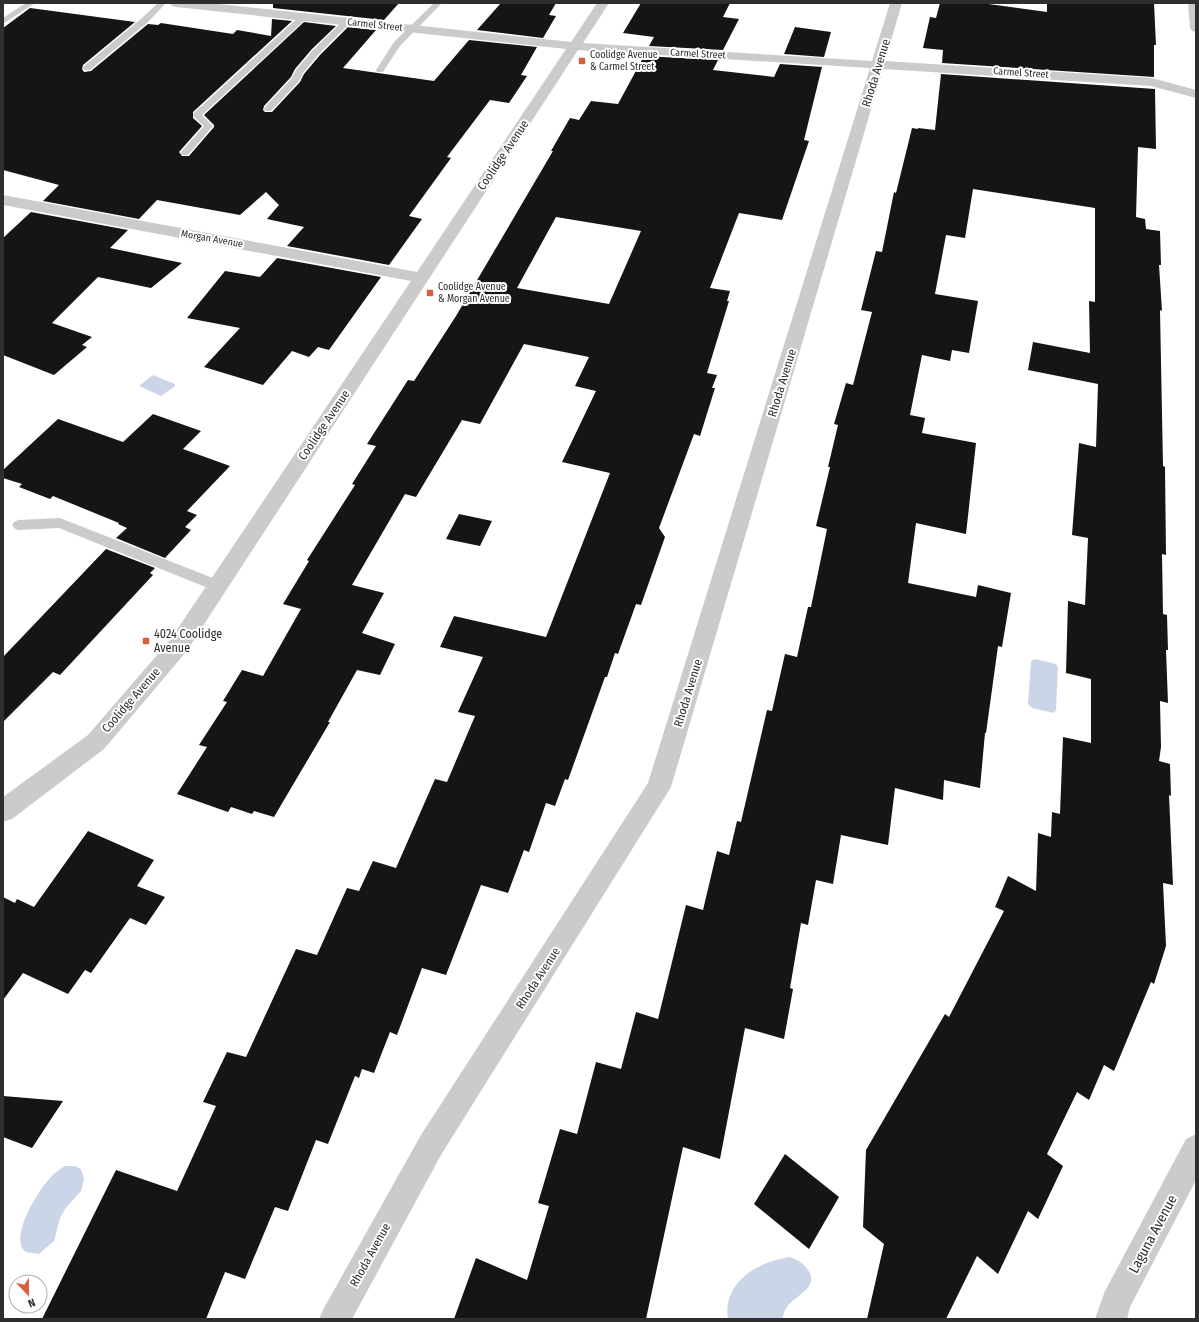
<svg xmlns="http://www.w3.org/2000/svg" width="1199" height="1322" font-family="'Fira Sans Condensed',sans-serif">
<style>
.water{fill:#cbd5e8}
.building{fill:#151515;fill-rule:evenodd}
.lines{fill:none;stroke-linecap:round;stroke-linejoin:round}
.lane{fill:#cbcbcb;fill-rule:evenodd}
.street{fill:#cbcbcb;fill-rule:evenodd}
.poi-dot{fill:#d55f41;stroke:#fff;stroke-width:1.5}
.labels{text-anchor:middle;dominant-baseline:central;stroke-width:4;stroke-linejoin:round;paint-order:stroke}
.far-street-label{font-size:10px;fill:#2e2e2e;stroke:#fff}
.far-poi-label{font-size:10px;fill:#2e2e2e;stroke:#fff;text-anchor:start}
.street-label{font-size:12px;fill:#2e2e2e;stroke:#fff}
.poi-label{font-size:12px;fill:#2e2e2e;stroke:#fff;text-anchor:start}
.near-street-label{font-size:14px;fill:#2e2e2e;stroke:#fff}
</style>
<rect width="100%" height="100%" fill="#fff"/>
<path class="water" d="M 153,375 L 175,384 L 175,386 L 161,396 L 139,386 Z
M 1035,659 L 1056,664 L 1058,667 L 1056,710 L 1054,713 L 1032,708 L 1028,704 L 1031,661 Z
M 65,1166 L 75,1166 L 81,1169 L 84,1179 L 81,1191 L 65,1209 L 60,1218 L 54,1241 L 39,1254 L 26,1252 C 24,1250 21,1248 21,1245 C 16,1227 38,1191 50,1178 C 54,1173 60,1169 65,1166 Z
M 790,1257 C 798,1260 803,1263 808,1270 C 820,1288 795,1295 787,1307 C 784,1310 784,1315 782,1319 L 728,1319 C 722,1282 759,1261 790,1257 Z"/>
<path class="building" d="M 273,3 L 399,3 L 384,20 L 273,8 Z
M 501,3 L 556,3 L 549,15 L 556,16 L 543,38 L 477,30 Z
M 641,3 L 730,3 L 723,17 L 739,19 L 723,50 L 649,46 L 654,37 L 623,33 Z
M 940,3 L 981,3 L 1047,12 L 1047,3 L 1154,3 L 1156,45 L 1154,45 L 1154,77 L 942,63 L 943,50 L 923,48 L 930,17 L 936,18 Z
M 30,8 L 135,22 L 83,65 L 82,69 L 84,72 L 91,71 L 148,24 L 158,25 L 161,23 L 233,34 L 237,30 L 271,36 L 272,19 L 292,21 L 193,112 L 193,118 L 202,126 L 179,152 L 182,156 L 189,156 L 214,127 L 214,125 L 204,115 L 304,22 L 336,26 L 312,49 L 295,69 L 291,77 L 264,106 L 263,110 L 265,112 L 272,112 L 300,82 L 304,74 L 320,55 L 348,27 L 376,30 L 343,68 L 434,81 L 469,40 L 537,47 L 521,75 L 527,76 L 509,103 L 490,100 L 447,157 L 451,158 L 409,216 L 422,219 L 389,265 L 287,246 L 304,227 L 267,219 L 279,205 L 266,192 L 240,215 L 157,200 L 139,219 L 43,201 L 59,185 L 3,170 L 3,28 Z
M 795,27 L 831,32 L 824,57 L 784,54 Z
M 644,56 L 718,60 L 713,70 L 774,77 L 780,64 L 822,67 L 804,140 L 809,141 L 782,220 L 739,213 L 710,288 L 730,291 L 727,301 L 729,301 L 707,373 L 717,375 L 712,388 L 715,388 L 700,436 L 694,434 L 659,528 L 665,537 L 641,605 L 636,604 L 618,654 L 615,653 L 607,677 L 605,677 L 568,780 L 565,779 L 555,806 L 546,803 L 529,852 L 524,850 L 508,893 L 481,885 L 446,975 L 422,968 L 397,1035 L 390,1032 L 374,1073 L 362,1069 L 359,1078 L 355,1076 L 328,1144 L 316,1140 L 288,1211 L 275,1207 L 245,1279 L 225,1272 L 206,1319 L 42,1319 L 116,1170 L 177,1191 L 216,1106 L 203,1102 L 227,1052 L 246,1057 L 296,949 L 317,955 L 347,888 L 359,891 L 373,861 L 396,868 L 435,779 L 447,782 L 475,716 L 458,712 L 483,657 L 440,647 L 454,616 L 546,637 L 610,473 L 562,462 L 596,391 L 575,386 L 589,357 L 524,344 L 480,424 L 462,420 L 416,497 L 405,494 L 352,585 L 384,593 L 362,633 L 395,644 L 380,675 L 357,670 L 328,722 L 330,722 L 274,817 L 254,811 L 252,814 L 231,807 L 228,812 L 177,794 L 207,747 L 199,745 L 227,702 L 223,701 L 242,670 L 263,676 L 301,609 L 283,604 L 309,561 L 307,560 L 355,485 L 352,484 L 376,446 L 367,444 L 408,380 L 414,381 L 456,316 L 553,151 L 551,151 L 570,118 L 579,120 L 591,101 L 618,104 ZM 556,217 L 641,231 L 609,304 L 517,288 Z
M 941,74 L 1155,89 L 1156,149 L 1138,147 L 1136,217 L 1145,219 L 1146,229 L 1160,231 L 1161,265 L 1159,265 L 1162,311 L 1160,310 L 1163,466 L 1165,467 L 1166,555 L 1162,554 L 1163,614 L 1167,615 L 1168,650 L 1166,650 L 1168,703 L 1160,701 L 1161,747 L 1159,761 L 1170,764 L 1171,796 L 1169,795 L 1173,885 L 1163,883 L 1166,946 L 1154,984 L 1151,982 L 1114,1071 L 1104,1065 L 1089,1100 L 1077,1092 L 1047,1154 L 1063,1166 L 1038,1219 L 1028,1211 L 998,1274 L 977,1256 L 946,1319 L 867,1319 L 884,1244 L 863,1227 L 866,1150 L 945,1014 L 949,1017 L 1004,911 L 995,907 L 1008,876 L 1036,891 L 1038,833 L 1051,837 L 1052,812 L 1060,814 L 1063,737 L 1091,743 L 1091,679 L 1066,673 L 1068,601 L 1085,605 L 1088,538 L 1072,535 L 1079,443 L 1096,447 L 1098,384 L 1028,370 L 1033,342 L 1090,353 L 1089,301 L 1095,302 L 1095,208 L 973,189 L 965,238 L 946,235 L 935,294 L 978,301 L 969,353 L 952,350 L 950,361 L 922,355 L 910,415 L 925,418 L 922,433 L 976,443 L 966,534 L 916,523 L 908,583 L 976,597 L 978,585 L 1011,593 L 1002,647 L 998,646 L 986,733 L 985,733 L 980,788 L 944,780 L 943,800 L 895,788 L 888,845 L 841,835 L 833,884 L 816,880 L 808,925 L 801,923 L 790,988 L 793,989 L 784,1039 L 745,1028 L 720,1159 L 683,1147 L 646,1319 L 454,1319 L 476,1258 L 527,1280 L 549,1206 L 538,1203 L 560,1129 L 577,1134 L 596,1062 L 621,1069 L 636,1012 L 658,1019 L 686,905 L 703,910 L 717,851 L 729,855 L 737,821 L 741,822 L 767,710 L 772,711 L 785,654 L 797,657 L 808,607 L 811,607 L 827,529 L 816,526 L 830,467 L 828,467 L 838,425 L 834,424 L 846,383 L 853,385 L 872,312 L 861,310 L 876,251 L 882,252 L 894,192 L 896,193 L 912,128 L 918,129 L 918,128 L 935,130 Z
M 31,212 L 128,230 L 110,248 L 182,263 L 151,288 L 98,277 L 52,323 L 92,337 L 82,345 L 87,347 L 54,375 L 3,355 L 3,238 Z
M 277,258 L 381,277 L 329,350 L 318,347 L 309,357 L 292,351 L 263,385 L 204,367 L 240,328 L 187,318 L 225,271 L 260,277 Z
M 153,414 L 201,431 L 183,449 L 230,466 L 187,511 L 197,515 L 185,527 L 191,530 L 165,558 L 116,538 L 127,528 L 118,524 L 119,523 L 53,496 L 50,499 L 19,487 L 22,484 L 3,478 L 3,470 L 58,419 L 123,442 Z
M 459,514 L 492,521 L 480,546 L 446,539 Z
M 106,549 L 155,568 L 150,573 L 153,575 L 60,675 L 53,672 L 3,722 L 3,657 Z
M 88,831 L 154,860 L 137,886 L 165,897 L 146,925 L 130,918 L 91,973 L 85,970 L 68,994 L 23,973 L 3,1000 L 3,897 L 15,903 L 17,899 L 34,907 Z
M 3,1096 L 63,1101 L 32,1148 L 3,1137 Z
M 785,1154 L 839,1197 L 809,1249 L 754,1204 Z"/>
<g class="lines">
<path class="lane" d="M 26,3 L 35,3 L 3,24 L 3,18 Z
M 158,3 L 166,3 L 148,22 L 90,70 L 84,70 L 83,68 L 84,66 L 142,18 Z
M 434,3 L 442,3 L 400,46 L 383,72 L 377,72 L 376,70 L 394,42 Z
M 301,15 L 304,15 L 308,17 L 202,115 L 213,126 L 188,155 L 182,155 L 180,153 L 182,151 L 204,126 L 194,117 L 193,115 L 194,113 Z
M 344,20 L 347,20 L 351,22 L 319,54 L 303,73 L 299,81 L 271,111 L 265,111 L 264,109 L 265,107 L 292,78 L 296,70 L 313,50 Z
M 60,518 L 223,582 L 225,586 L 223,590 L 218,591 L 213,590 L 59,528 L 18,530 L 14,528 L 12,525 L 14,522 L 18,520 Z"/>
<path class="street" d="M 170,3 L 210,3 L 571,42 L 597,3 L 609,3 L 583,43 L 872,61 L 890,3 L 902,3 L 885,61 L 1152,78 L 1196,90 L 1196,98 L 1151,86 L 883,69 L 671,787 L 441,1155 L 352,1319 L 319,1319 L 324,1308 L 421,1135 L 648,783 L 870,68 L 578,50 L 186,652 L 104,749 L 12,819 L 3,822 L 3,797 L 88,735 L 170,640 L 411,281 L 3,205 L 3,195 L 417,272 L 566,49 L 176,7 L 172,6 Z
M 1188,3 L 1196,3 L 1196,32 L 1192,31 L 1190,28 Z
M 1196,1134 L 1196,1180 L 1130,1307 L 1127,1319 L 1095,1319 L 1105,1291 L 1186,1139 Z"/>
</g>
<g class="poi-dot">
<rect x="578" y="57" width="8" height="8" rx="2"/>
<rect x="426" y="289" width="8" height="8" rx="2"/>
<rect x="142" y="637" width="8" height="8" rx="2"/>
</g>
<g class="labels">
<g class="far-street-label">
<text transform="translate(375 25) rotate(6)">Carmel Street</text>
<text transform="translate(698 54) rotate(3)">Carmel Street</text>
<text transform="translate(1021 73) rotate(4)">Carmel Street</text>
<text transform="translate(212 239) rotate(10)">Morgan Avenue</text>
</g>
<g class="far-poi-label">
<text x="590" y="55">Coolidge Avenue<tspan x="590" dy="12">&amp; Carmel Street</tspan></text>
<text x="438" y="287">Coolidge Avenue<tspan x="438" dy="12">&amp; Morgan Avenue</tspan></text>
</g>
<g class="street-label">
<text transform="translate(876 73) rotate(-73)">Rhoda Avenue</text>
<text transform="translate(503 155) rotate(-56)">Coolidge Avenue</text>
<text transform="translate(782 383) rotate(-73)">Rhoda Avenue</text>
<text transform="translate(324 425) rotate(-56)">Coolidge Avenue</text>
<text transform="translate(688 693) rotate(-73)">Rhoda Avenue</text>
<text transform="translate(131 700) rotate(-49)">Coolidge Avenue</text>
<text transform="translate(538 978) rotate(-57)">Rhoda Avenue</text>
<text transform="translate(370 1255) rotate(-61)">Rhoda Avenue</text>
</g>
<g class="poi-label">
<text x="154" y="634">4024 Coolidge<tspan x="154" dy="14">Avenue</tspan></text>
</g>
<g class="near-street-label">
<text transform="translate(1153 1234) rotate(-62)">Laguna Avenue</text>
</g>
</g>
<rect width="1199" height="1322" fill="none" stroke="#2e2e2e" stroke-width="8"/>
<g transform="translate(28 1294) rotate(158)"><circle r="19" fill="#ffffff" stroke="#ababab"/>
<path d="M0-3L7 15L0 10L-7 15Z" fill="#d55f41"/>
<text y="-6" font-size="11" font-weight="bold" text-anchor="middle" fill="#2e2e2e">N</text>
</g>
</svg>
